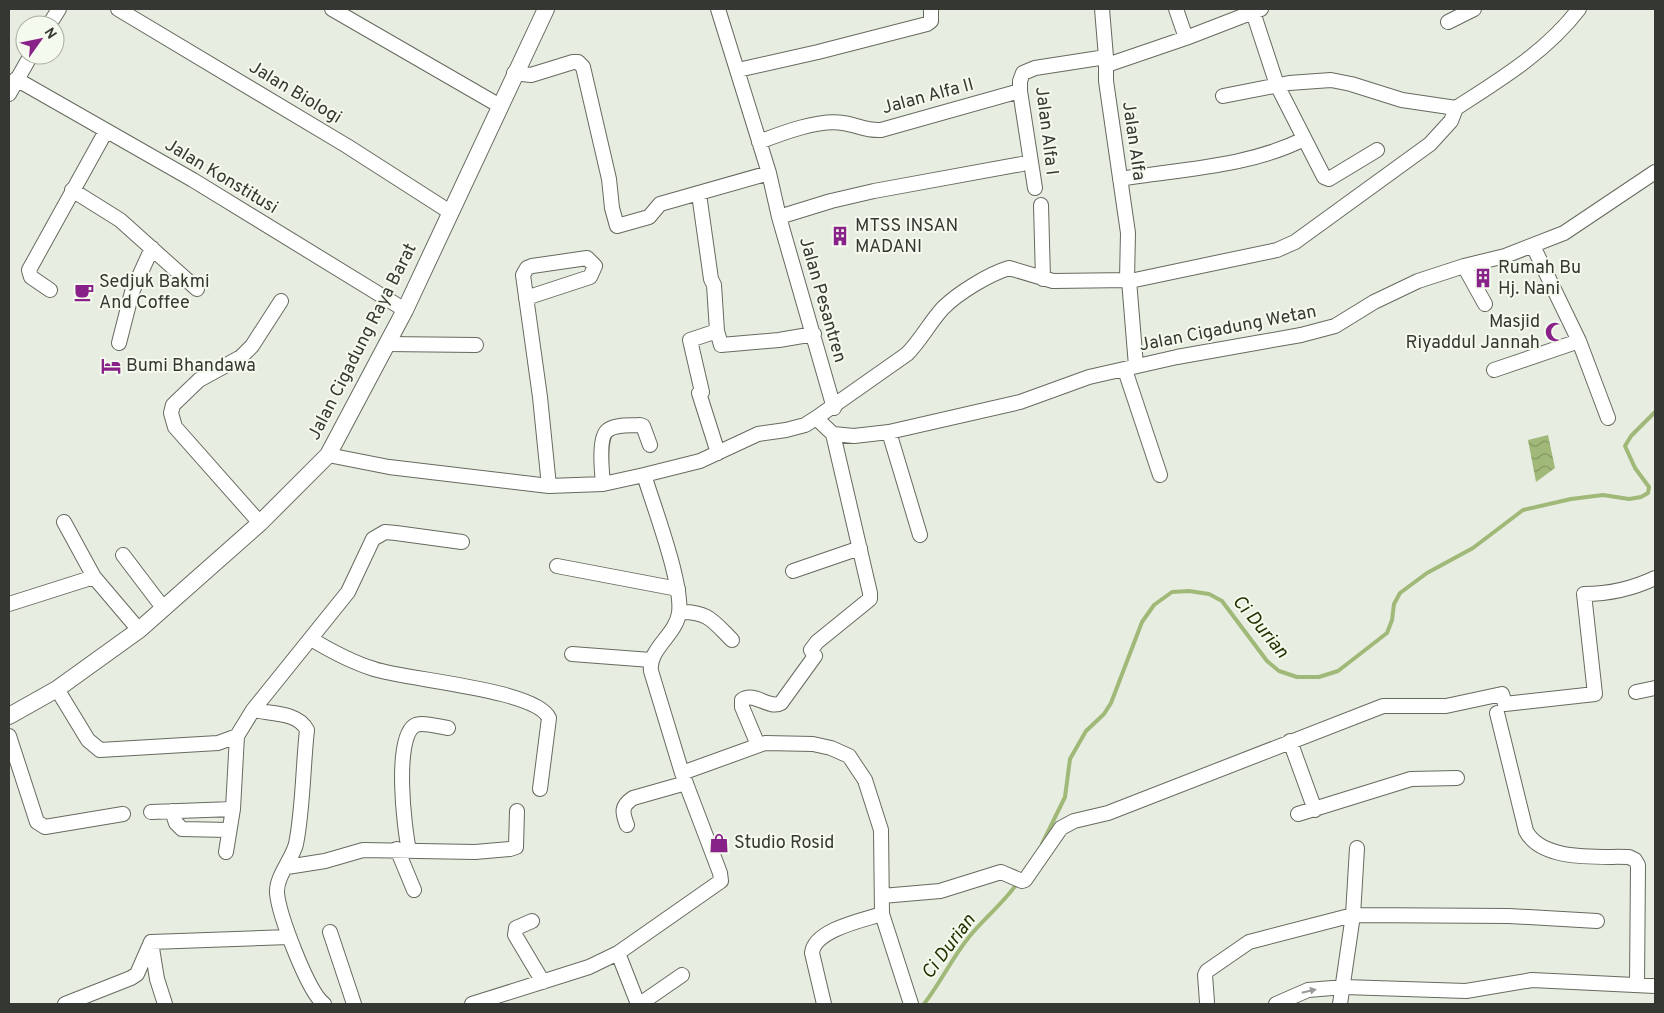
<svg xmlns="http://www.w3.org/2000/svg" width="1664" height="1013" font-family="Overpass,sans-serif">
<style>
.water{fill:url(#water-waves)}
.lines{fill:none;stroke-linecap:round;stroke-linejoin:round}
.stream{stroke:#a0b978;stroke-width:4}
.minor-casing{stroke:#666a5f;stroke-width:16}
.tertiary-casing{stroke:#666a5f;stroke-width:18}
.minor{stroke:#fff;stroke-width:14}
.tertiary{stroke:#fff;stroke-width:16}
.oneway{fill:#9a9b98}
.labels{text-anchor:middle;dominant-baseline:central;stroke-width:4;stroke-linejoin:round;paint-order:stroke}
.street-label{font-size:18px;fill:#353732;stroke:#f5faee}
.poi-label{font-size:18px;fill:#353732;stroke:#f5faee;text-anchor:start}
.water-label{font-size:19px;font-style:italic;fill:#233200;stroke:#f5faee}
</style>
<defs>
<pattern id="water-waves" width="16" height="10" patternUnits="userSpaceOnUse" patternTransform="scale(1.25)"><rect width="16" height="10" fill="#a0b978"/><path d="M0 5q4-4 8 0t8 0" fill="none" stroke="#839763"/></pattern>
</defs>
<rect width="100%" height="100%" fill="#e8ede1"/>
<path class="water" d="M 1548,435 L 1555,468 L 1536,482 L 1528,440 Z"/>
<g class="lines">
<path class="stream" d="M 1042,844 L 1065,797 L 1070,759 L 1086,731 L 1104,714 L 1111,703 L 1142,622 L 1154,605 L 1172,592 L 1189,591 L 1209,594 L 1222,601 L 1267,661 L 1279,671 L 1297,677 L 1319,677 L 1338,671 L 1387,633 L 1392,620 L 1394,604 L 1400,593 L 1427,573 L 1473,548 L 1523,510 L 1571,499 L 1603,495 L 1629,499 L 1641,497 L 1648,493 L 1649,487 L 1635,468 L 1625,446 L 1631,436 L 1655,412
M 924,1004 C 941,982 952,958 969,937 C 985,917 1004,903 1018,882"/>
<defs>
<path id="minor" d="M 118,9 L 347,146 L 450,212
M 332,9 L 500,106
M 718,9 L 769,173 L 779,217 L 834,408
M 1102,9 L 1106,57 L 1106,81 L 1128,233 L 1127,279
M 1176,9 L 1186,38
M 1252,9 L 1277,85 L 1324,177 L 1329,179 L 1377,150
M 1448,22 L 1474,9
M 49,25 L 59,9
M 1107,65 L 1186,38 L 1261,9
M 738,70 L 818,52 L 927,24 L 931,21 L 931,9
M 514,73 L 531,75 L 573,62 L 578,62 L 583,67 L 609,179 L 612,208 L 617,226 L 649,217 L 660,204 L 769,173
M 16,79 L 193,180 L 405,310
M 9,94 L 31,55
M 1456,108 C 1501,79 1546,52 1579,9
M 759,142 C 782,133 819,119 843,123 C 857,125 867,131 881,130 L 1020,91
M 1120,179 C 1181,169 1248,167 1304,139
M 1035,188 L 1020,91 L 1020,81 L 1023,73 L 1035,68 L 1106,57
M 72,190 L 120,220 L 197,289
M 699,194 L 711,279 L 714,285 L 717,331 L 690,340 L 702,392 L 699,393 L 718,453
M 1041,205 L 1043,279
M 779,217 L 831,201 L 874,191 L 1022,164
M 1533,246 L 1579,341 L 1608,418
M 1464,266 L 1485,304
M 1130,281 L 1277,250 L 1295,242 L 1430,144 L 1451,121 L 1456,108 L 1402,100 L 1351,84 L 1331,80 L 1289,83 L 1223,96
M 50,290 L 31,277 L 29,270 L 106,131
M 526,298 L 590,277 L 595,266 L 587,258 L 532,266 L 527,268 L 523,275 L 540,397 L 549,486
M 717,331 L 721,345 L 779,340 L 814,334
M 119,343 L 132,292 L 152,248
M 386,344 L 476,345
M 1125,370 L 1160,475
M 1494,370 L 1579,341
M 816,418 L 833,434 L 854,436 L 889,432 L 1020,402 L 1089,377 L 1177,357 L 1301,335 L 1335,326 L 1374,302 L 1418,281 L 1464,266 L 1505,256 L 1564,233 L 1655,172
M 889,432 L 920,535
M 328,455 L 389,467 L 549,486 L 603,484 L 644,475 C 654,507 683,584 679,613 C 676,635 648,649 651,671 L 682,773 L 720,873 L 721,881 L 618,953 L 589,967 L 472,1004
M 644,475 L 700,461 L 758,434 L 786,430 L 805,425 L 816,418 L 907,354 C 921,340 930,322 943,308 C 958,293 989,274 1009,268 L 1053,281 L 1129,280 L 1136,366
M 603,484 C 602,473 598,436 608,430 C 616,424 631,426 640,425 L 643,426 L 650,445
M 64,522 L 94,577
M 260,523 L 175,427 L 171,413 L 173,405 L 199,380 L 241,357 L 252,346 L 281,301
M 123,555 L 164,609
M 557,566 L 678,589
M 793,571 L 860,548
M 9,604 L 94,577 L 139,630
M 679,612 C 708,611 713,621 732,640
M 311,639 C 331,651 351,662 374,669 C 406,680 536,689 549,718 L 540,789
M 572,654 L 651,660
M 57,689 L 88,740 L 100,750 L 218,743 L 237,736 L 253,710 L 348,592 L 373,539 L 385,532 L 396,533 L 462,542
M 1636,692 L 1655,688
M 253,710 C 271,714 298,712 307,730 C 303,765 303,810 296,844 C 292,860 276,876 277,893 C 279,915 308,992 324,1004
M 1497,713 L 1526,831 C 1542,862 1599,856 1629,857 L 1635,860 L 1638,865 L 1637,985
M 9,736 L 37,822 L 45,827 L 123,814
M 1290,741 L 1315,810
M 758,745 L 742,707 L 742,700 C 755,691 769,710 781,703 L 815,656 L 811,650 L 817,642 L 870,599 L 870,593 L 833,434
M 682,773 L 765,743 L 813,744 L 831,748 L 849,756 L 865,780 L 881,830 L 882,914 L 911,1004
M 172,811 L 176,823 L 182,829 L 228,830
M 151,812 L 233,809
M 1298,814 L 1411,779 L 1457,778
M 627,825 C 622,812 621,806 633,798 L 686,783
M 397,849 L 414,890
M 409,850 C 404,828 394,740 414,726 C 421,721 439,727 448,728
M 226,852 L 233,809 L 237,736
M 287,867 L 325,861 L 363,850 L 475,852 L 510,849 L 516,847 L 517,811
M 882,896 L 940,891 L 1001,872 L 1022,881 L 1025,880 L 1061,828 L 1074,821 L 1108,813 L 1383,706 L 1446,706 L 1502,694 L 1505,704 L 1595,694 L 1584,594 C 1611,594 1632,589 1655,578
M 532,921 L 516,928 L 515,935 L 543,982
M 330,932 L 354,1004
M 151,942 L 157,979 L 165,1004
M 618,953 L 638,1004
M 1207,1002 L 1205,975 L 1207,971 L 1249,942 L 1353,915 L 1509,916 L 1597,921
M 65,1004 L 131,978 L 137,974 L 151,942 L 289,937
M 640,1004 L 682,975
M 824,1004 L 812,953 C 814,930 863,920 882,914
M 1276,1004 L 1308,990 L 1344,987 L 1466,991 L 1532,980 L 1655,986
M 1340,1004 L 1353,915 L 1357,848"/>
<path id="tertiary" d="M 9,716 L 57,689 L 139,630 L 260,523 L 328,455 L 405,310 L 546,9"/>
</defs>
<use href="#minor" class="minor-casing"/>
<use href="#tertiary" class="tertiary-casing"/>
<use href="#minor" class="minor"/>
<use href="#tertiary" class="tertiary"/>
</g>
<defs><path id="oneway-solid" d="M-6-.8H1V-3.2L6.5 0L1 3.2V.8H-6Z" transform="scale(1.25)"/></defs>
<use class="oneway" href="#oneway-solid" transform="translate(1309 991) rotate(-13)"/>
<defs>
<symbol id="building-bare" viewBox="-9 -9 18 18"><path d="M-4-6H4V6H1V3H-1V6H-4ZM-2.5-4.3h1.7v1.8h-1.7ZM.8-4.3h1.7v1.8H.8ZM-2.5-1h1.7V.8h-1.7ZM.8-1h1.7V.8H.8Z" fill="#882289" stroke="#f5faee" stroke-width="2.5" paint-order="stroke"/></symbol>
<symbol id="cafe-bare" viewBox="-9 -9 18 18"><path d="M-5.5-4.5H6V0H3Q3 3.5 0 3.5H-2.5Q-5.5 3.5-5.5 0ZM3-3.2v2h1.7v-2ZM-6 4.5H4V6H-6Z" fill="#882289" stroke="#f5faee" stroke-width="2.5" paint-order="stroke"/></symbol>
<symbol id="mosque-bare" viewBox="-9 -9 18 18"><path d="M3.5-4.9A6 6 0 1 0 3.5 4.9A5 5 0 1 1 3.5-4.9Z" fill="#882289" stroke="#f5faee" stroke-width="2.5" paint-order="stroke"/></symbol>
<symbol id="hotel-bare" viewBox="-9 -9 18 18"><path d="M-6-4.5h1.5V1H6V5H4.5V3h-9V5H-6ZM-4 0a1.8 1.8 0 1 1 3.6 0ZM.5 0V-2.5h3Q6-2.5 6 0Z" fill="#882289" stroke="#f5faee" stroke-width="2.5" paint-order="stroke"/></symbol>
<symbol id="shop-bare" viewBox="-9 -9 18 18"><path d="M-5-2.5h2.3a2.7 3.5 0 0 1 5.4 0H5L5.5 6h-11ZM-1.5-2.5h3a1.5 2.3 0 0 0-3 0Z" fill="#882289" stroke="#f5faee" stroke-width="2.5" paint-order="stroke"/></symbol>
</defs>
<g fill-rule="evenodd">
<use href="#building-bare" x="826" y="222" width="28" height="28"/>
<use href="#building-bare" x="1469" y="264" width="28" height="28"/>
<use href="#cafe-bare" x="70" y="278" width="28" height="28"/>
<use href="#mosque-bare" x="1541" y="318" width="28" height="28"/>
<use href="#hotel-bare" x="97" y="352" width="28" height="28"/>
<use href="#shop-bare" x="705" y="829" width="28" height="28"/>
</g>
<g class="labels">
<g class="street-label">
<text transform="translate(295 93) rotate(31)">Jalan Biologi</text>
<text transform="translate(928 97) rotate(-15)">Jalan Alfa II</text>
<text transform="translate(1046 131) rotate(83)">Jalan Alfa I</text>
<text transform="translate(1133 141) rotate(82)">Jalan Alfa</text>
<text transform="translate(221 177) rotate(31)">Jalan Konstitusi</text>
<text transform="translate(822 300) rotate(74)">Jalan Pesantren</text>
<text transform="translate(1228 329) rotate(-11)">Jalan Cigadung Wetan</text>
<text transform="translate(363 342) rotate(-63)">Jalan Cigadung Raya Barat</text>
</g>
<g class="poi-label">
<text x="855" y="226">MTSS INSAN<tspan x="855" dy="21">MADANI</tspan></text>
<text x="1498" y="268">Rumah Bu<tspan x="1498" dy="21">Hj. Nani</tspan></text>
<text x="99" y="282">Sedjuk Bakmi<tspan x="99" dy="21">And Coffee</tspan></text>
<text x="1540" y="322" text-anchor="end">Masjid<tspan x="1540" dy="21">Riyaddul Jannah</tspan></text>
<text x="126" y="366">Bumi Bhandawa</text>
<text x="734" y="843">Studio Rosid</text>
</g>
<g class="water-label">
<text transform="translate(1260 627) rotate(50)">Ci Durian</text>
<text transform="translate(949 947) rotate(-53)">Ci Durian</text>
</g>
</g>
<rect width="1664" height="1013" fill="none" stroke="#353732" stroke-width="20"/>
<g transform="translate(40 40) rotate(57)"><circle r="24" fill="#f5faee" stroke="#a8aca3"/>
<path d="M0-4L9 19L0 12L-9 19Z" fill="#882289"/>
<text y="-8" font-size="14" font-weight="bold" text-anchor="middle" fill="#353732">N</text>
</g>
</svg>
